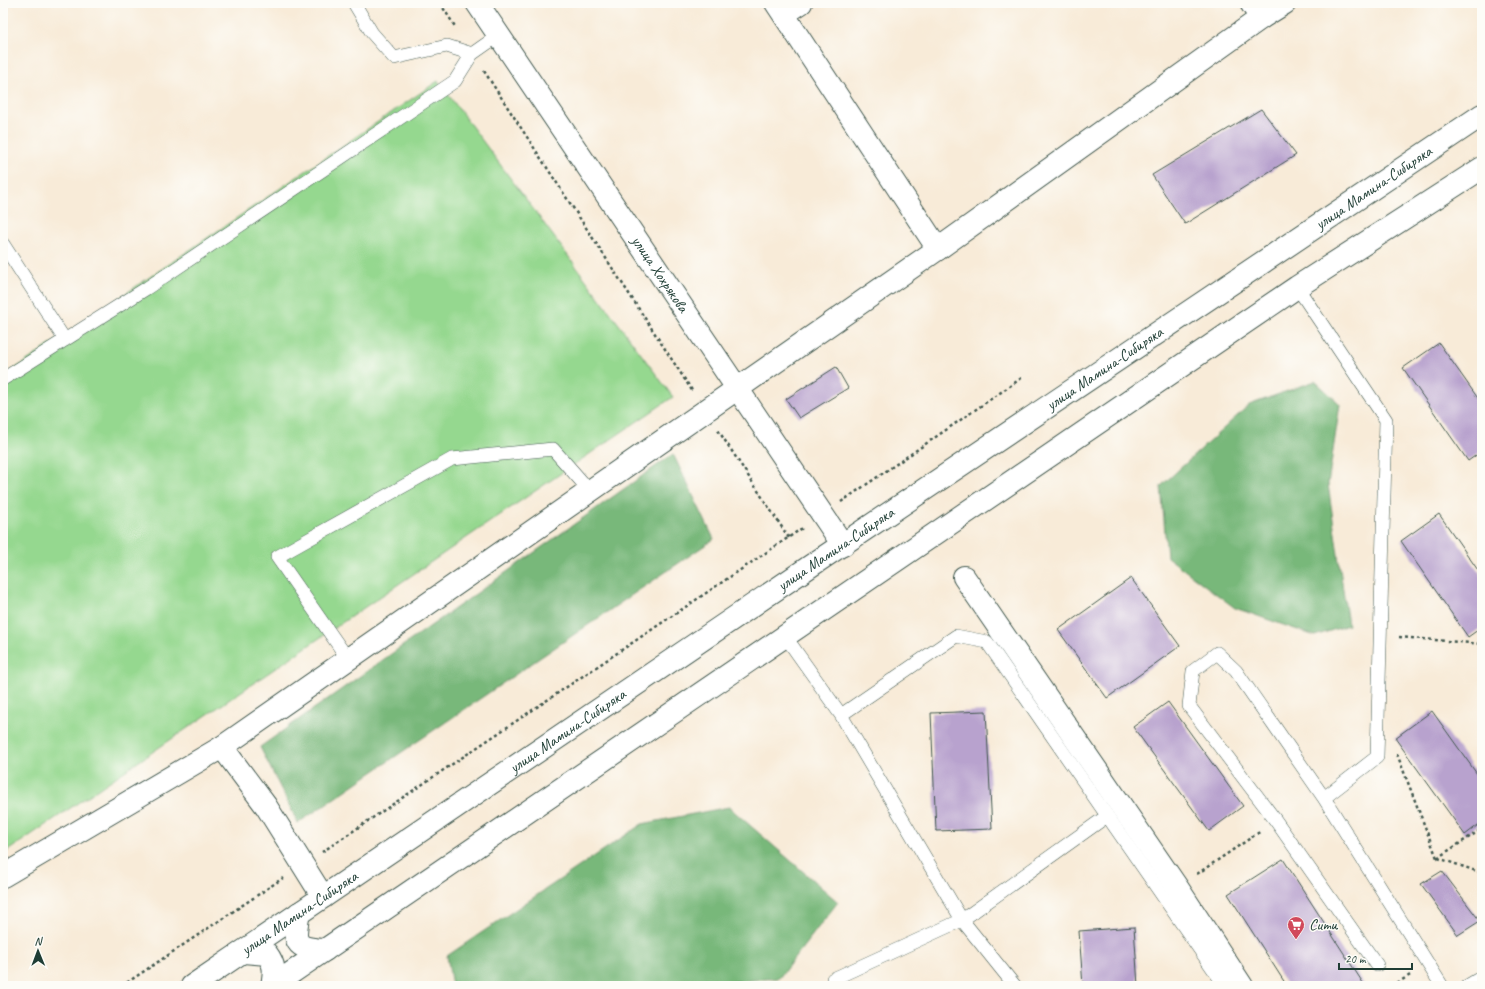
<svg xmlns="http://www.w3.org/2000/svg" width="1485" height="989" font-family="Caveat,sans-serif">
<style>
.green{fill:#95d88f;stroke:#5a8a62}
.forest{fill:#78b87a;stroke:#4c7a57}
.building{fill:#b8a2ce}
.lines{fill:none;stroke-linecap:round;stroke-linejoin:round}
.lane-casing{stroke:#40574d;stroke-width:14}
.street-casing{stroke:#40574d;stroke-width:24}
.secondary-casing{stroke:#40574d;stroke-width:24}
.path{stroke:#40574d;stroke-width:2.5;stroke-dasharray:3 3;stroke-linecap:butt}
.lane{stroke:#fff;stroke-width:13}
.street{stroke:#fff;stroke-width:22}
.secondary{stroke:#fff;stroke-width:22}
.labels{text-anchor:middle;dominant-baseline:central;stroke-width:3;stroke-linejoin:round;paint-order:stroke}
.street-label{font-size:16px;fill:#1f3d34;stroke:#fdfcf7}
.poi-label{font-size:16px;fill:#1f3d34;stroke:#fdfcf7;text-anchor:start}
</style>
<rect width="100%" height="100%" fill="#fdfcf7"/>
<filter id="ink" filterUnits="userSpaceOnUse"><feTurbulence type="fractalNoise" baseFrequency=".025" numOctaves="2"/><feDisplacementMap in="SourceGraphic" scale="8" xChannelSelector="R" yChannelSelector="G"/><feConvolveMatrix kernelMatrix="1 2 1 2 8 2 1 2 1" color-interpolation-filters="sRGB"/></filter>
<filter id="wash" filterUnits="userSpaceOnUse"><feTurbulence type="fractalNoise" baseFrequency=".012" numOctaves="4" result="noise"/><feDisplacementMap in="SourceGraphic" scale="16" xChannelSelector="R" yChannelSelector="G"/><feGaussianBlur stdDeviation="0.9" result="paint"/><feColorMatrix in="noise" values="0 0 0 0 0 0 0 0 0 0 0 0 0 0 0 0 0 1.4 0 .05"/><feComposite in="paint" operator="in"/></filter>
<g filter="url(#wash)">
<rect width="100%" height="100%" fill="#f8ebd8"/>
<path class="green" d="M 438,81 L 673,397 L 3,854 L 3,377 Z"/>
<path class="forest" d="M 1315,381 L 1340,404 L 1328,484 L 1348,625 L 1315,636 L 1235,608 L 1167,557 L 1161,486 L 1249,405 Z
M 673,454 L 714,539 L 298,823 L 260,747 Z
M 729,807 L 838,902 L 779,978 L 681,986 L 452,986 L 447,956 L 642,824 Z"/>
<g id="blocks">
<path class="building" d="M 1261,109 L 1296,155 L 1185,224 L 1152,175 Z
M 1439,343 L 1482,404 L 1482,451 L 1468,461 L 1403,368 Z
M 836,367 L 848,388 L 799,418 L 786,399 Z
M 1439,514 L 1482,576 L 1482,627 L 1468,637 L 1401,541 Z
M 1131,578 L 1180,646 L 1107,698 L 1058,630 Z
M 1168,702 L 1243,806 L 1209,831 L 1133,727 Z
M 986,711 L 992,829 L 936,831 L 931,713 Z
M 1432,711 L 1482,781 L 1482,822 L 1465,835 L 1395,738 Z
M 1283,859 L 1365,986 L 1287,986 L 1228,894 Z
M 1442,871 L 1480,921 L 1458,935 L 1421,884 Z
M 1134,927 L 1138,986 L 1083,986 L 1079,931 Z"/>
</g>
</g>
<g filter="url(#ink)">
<use href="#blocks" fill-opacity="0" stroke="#40574d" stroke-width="1"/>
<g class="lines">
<defs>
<path id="lane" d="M 354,3 L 372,33 L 394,58 L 447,46 L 472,54
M 3,244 L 65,340
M 1297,287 L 1386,420 L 1377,757 L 1324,798 L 1236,671 L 1217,653 L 1193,671 L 1189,706 L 1276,821 L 1377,965
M 3,379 L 147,288 L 455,81 L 472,54 L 499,35
M 785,636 L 841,715 L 962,920 L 1015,986
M 348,659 L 277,557 L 452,459 L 553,449 L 590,491
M 841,715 L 956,636 L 987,642 L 1225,986
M 1324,798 L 1442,986
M 833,986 L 833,979 L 962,920 L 1107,816
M 1467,986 L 1482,977"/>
<g id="street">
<path id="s1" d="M 477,3 L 843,545"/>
<path d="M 776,3 L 938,249"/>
<path d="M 1251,3 L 1261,18"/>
<path d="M 784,14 L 801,3"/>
<path d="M 964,577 L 1177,887 L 1242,986"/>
<path d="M 3,876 L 222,747"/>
<path d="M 323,897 L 266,806 L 222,747 L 938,249 L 1261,18 L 1285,3"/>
</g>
<g id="secondary">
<path d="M 299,913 C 293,942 294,949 325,950"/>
<path d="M 243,952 L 267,954 C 276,966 274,973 272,986"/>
<path id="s2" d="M 192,986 L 809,567 L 1482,115"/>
<path d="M 272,986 L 1297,287 L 1482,168"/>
</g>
</defs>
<use href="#lane" class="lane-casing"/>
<use href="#street" class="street-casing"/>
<use href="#secondary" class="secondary-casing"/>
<path class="path" d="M 440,3 L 456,28
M 484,71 L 693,392
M 718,430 L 789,538
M 841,502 L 1023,377
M 1399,637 L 1482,644
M 1397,754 L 1437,858
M 322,852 L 804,527
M 1437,858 L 1482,829
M 1438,858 L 1482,873
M 1197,874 L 1261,831
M 122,986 L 283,878
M 1392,986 L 1412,974"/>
<use href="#lane" class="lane"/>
<use href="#street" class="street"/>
<use href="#secondary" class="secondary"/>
</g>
</g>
<defs>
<symbol id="supermarket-pin" viewBox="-11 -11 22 30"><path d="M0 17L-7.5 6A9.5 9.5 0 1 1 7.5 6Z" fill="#d1495b" stroke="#fdfcf7"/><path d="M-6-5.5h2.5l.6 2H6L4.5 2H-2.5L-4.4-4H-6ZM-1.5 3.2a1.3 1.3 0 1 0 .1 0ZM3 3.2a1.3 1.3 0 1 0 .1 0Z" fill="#fff"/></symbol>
</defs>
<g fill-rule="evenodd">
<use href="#supermarket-pin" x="1286" y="915" width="20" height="27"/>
</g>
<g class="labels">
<g class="street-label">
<text stroke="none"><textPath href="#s2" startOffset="1426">улица Мамина-Сибиряка</textPath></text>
<text stroke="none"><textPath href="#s1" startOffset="327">улица Хохрякова</textPath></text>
<text stroke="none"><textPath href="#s2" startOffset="1102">улица Мамина-Сибиряка</textPath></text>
<text stroke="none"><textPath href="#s2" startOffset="778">улица Мамина-Сибиряка</textPath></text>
<text stroke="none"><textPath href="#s2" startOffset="454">улица Мамина-Сибиряка</textPath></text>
<text stroke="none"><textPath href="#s2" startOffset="130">улица Мамина-Сибиряка</textPath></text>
</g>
<g class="poi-label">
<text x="1309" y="925">Сити</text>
</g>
</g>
<rect width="1485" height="989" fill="none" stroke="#fdfcf7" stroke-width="16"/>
<g transform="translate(38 951) rotate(359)" stroke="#fdfcf7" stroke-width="3" paint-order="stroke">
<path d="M0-3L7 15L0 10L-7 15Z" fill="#1f3d34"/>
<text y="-6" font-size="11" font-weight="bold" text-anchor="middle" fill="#1f3d34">N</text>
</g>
<path d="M1339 963v6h73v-6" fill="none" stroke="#1f3d34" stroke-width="2"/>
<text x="1345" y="963" font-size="12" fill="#1f3d34" stroke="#fdfcf7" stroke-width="3" paint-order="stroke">20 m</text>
</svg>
